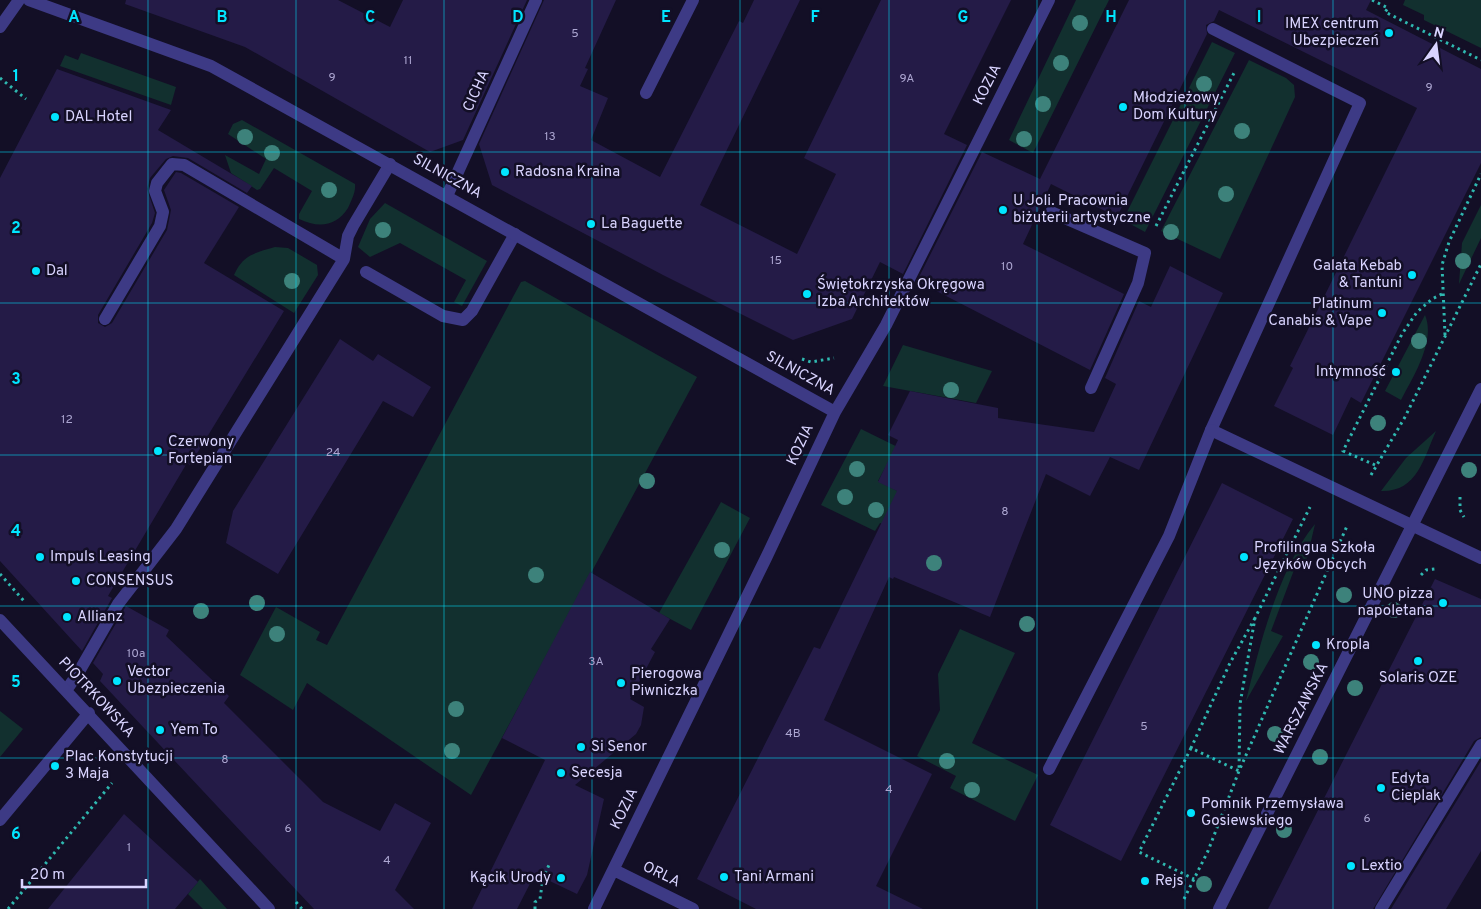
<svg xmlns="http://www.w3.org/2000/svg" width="1481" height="909" font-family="Overpass,sans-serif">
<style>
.green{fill:#12302f}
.building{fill:#241b47}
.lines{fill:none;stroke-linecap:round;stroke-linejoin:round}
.path{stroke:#2fb8b0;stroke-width:3;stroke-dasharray:2.5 4;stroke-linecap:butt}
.service{stroke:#3d3a85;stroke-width:12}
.minor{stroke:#3d3a85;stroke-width:12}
.tree{fill:#3d827b}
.grid{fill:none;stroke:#00e5ff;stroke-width:1;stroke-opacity:0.55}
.poi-dot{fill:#00e5ff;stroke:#130f26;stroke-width:2}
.labels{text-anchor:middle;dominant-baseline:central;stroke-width:5;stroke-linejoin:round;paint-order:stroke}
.number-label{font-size:12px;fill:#aca6d1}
.poi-label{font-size:15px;fill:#d9d4ff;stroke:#130f26;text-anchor:start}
.street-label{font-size:15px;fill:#d9d4ff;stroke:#130f26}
.grid-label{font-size:16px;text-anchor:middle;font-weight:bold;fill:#00e5ff;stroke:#130f26;stroke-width:5;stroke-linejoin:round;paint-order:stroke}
</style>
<rect width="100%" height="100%" fill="#130f26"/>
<path class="green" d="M 1076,0 L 1109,0 L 1033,153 L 1009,140 Z
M 1405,0 L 1481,0 L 1481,48 L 1424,20 L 1424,15 L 1403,5 Z
M 1212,42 L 1235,53 L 1145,232 L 1123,220 Z
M 81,53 L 176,87 L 171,105 L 60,66 L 65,55 L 78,60 Z
M 1249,60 L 1286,78 L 1294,85 L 1295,97 L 1220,259 L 1161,231 Z
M 242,120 L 355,184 C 356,192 351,201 348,208 C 336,227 318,228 299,219 L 299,214 L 312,191 L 274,168 L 260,189 L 257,190 L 231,173 L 225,155 L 259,174 L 266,159 L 228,134 L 233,124 Z
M 385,203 L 487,261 L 462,306 L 454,302 L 466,280 L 400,243 L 370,257 L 358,247 L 370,219 Z
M 1481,205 L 1481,238 L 1459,284 L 1462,243 Z
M 275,247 L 288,248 L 317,265 L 318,275 L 294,313 L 234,275 C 243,255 254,253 275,247 Z
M 525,281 L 697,377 L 471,795 L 307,683 L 293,710 L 240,675 L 276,607 L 320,632 L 316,640 L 327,645 L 521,282 Z
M 1425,315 C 1436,341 1413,377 1401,400 L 1385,391 Z
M 903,345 L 992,371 L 976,403 L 883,386 Z
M 861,429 L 924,460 L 885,468 L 878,481 L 909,497 L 894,529 L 880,523 L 875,531 L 821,505 Z
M 1436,431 C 1423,460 1417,492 1381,491 L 1406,458 Z
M 721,502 L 750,518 L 691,630 L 659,613 Z
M 1315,524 L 1305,567 L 1297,564 L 1294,570 L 1271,631 L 1283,636 L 1246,701 C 1259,647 1279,567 1315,524 Z
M 960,629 L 1015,653 L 972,743 L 1038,775 L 1015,821 L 950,788 L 956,776 L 917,756 L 940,710 L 938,674 Z
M 0,711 L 23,729 L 0,757 Z
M 200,879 L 227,909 L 203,909 L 188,894 Z"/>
<path class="building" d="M 126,0 L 338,0 L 390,27 L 403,0 L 527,0 L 463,140 L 430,152 L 245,47 L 125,4 Z
M 544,0 L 616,0 L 585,68 L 588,69 L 580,86 L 608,98 L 591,140 L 660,177 L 739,21 L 743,23 L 754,0 L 800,0 L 700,205 L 797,254 L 836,174 L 804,158 L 881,0 L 1011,0 L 944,134 L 967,145 L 903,274 L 880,262 L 852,319 L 793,340 L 663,275 L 492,185 L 479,144 Z
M 1129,0 L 1371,0 L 1366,10 L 1481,69 L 1481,163 L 1361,403 L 1351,397 L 1333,435 L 1274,406 L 1293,368 L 1290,366 L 1417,108 L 1219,10 L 1214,21 L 1206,25 L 1207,34 L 1117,217 L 1051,184 L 1023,244 L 1124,294 L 1090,370 L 917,281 L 982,152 L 1040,179 Z
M 57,69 L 171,110 L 158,130 L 252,186 L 247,193 L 188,158 L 173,156 L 166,159 L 150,178 L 147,189 L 155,213 L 152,223 L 98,315 L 98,323 L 105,327 L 112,323 L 167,230 L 171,210 L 164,190 L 176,172 L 181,173 L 239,207 L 204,263 L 284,311 L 190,465 L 187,463 L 108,596 L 112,598 L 82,651 L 0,561 L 0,178 Z
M 1170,266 L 1223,293 L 1139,470 L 1110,457 L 1090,496 L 1046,474 L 990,617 L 894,577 L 893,579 L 889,577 L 824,720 L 932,774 L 876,886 L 923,909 L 756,909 L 697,879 L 814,647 L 820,649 L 897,491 L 878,482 L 898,440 L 888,435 L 910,391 L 998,408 L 998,418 L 1094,432 L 1116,384 L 1105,378 L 1139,301 L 1151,307 Z
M 340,339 L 373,361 L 378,354 L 431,387 L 413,417 L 383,401 L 278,574 L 226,543 L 233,511 Z
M 1222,483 L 1293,519 L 1121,861 L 1050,825 Z
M 590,572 L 670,619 L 651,649 L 655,652 L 630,699 L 644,707 L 641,725 L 636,734 L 575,785 L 604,799 L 587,875 L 577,894 L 535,874 L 517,909 L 472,909 L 545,760 L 502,738 Z
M 1435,579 L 1481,599 L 1481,737 L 1474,741 L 1373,909 L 1268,909 Z
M 126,606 L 169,630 L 166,636 L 229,696 L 224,703 L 323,802 L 380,831 L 395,803 L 431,823 L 395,890 L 414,909 L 314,909 L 232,822 L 100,681 L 103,674 L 93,663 Z
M 1481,761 L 1481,851 L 1446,909 L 1391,909 Z
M 124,814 L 198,882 L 175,909 L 48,909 Z"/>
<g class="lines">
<path class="path" d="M 1372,0 L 1388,8 L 1385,12 L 1481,60
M 0,78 L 26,99
M 1156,226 L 1235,71
M 1445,335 L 1442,265 L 1449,242 L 1481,174
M 802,359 L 811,362 L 834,358
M 1375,465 L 1343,451 L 1402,334 L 1417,312 L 1432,299 L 1442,294
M 1371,475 L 1405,417 L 1481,264
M 1460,497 L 1460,510 L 1464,517
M 0,574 L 24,601
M 1421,575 L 1426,570 L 1435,569
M 1255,618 L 1230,663 L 1191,748 L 1239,771 L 1240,704 L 1255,618 L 1310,507
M 1191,748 L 1139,852 L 1194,879
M 1184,899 L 1208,851 L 1239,771 L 1347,526
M 296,902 L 302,909
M 8,909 L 112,783
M 535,909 L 535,902 L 540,899 L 543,878 L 549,865"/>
<path class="service" d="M 1051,212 L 1145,253 L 1138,283 L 1091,388
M 366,272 L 443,316 L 463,320 L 472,311 L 515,234
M 105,319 L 160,226 L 163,212 L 155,191 L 157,183 L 172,164 L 184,165 L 344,259
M 67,689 L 77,675 L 118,604 L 176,529 L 344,259 L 348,236 L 353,226 L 390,164
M 1049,769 L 1169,536 L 1211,430 L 1360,103 L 1213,29
M 1381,909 L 1481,745"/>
<path class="minor" d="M 29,0 L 211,66 L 835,412
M 0,27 L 19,0
M 646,93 L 693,0
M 447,196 L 536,0
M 1211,430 L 1481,558
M 0,620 L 269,909
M 0,820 L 89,713
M 614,870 L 693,909
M 594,909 L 766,558 L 835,412 L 886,325 L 1049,0
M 1219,909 L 1481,389"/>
</g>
<g class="tree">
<circle cx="1080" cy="23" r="8"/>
<circle cx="1061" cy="63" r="8"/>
<circle cx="1204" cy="84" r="8"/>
<circle cx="1043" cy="104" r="8"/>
<circle cx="1242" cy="131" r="8"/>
<circle cx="245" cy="137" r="8"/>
<circle cx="1024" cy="139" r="8"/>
<circle cx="272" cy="153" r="8"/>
<circle cx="329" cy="190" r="8"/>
<circle cx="1226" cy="194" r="8"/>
<circle cx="383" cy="230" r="8"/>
<circle cx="1171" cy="232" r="8"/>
<circle cx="1463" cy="261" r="8"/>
<circle cx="292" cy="281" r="8"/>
<circle cx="1419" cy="341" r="8"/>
<circle cx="951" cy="390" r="8"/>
<circle cx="1378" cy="423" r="8"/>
<circle cx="857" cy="469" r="8"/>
<circle cx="1469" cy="470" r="8"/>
<circle cx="647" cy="481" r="8"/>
<circle cx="845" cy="497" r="8"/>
<circle cx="876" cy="510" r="8"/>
<circle cx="722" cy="550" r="8"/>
<circle cx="934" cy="563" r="8"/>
<circle cx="536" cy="575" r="8"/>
<circle cx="1344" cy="595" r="8"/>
<circle cx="257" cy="603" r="8"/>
<circle cx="1394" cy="610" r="8"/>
<circle cx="201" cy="611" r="8"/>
<circle cx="1027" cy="624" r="8"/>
<circle cx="277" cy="634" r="8"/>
<circle cx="1311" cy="662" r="8"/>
<circle cx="1355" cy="688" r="8"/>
<circle cx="456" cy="709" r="8"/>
<circle cx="1275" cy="734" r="8"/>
<circle cx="452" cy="751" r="8"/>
<circle cx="1320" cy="757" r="8"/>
<circle cx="947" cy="761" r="8"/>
<circle cx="972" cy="790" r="8"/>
<circle cx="1284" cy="830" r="8"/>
<circle cx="1204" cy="884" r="8"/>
</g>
<path class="grid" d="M 148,0 L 148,909M 296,0 L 296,909M 444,0 L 444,909M 592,0 L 592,909M 740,0 L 740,909M 889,0 L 889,909M 1037,0 L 1037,909M 1185,0 L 1185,909M 1333,0 L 1333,909M 0,152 L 1481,152M 0,303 L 1481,303M 0,455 L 1481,455M 0,606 L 1481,606M 0,758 L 1481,758"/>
<g class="poi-dot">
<circle cx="1389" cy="33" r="5"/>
<circle cx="1123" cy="107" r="5"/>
<circle cx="55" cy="117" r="5"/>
<circle cx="505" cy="172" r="5"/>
<circle cx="1003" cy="210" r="5"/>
<circle cx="591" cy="224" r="5"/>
<circle cx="36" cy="271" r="5"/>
<circle cx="1412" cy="275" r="5"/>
<circle cx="807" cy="294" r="5"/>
<circle cx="1382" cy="313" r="5"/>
<circle cx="1396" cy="372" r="5"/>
<circle cx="158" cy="451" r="5"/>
<circle cx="40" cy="557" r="5"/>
<circle cx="1244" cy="557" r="5"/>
<circle cx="76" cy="581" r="5"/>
<circle cx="1443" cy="603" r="5"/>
<circle cx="67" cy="617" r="5"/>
<circle cx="1316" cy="645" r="5"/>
<circle cx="1418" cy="661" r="5"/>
<circle cx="117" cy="681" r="5"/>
<circle cx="621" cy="683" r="5"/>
<circle cx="160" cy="730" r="5"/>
<circle cx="581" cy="747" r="5"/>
<circle cx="55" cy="766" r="5"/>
<circle cx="561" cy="773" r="5"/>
<circle cx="1381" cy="788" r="5"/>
<circle cx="1191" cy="813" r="5"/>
<circle cx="1351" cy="866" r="5"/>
<circle cx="724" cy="877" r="5"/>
<circle cx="561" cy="878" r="5"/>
<circle cx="1145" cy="881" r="5"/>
</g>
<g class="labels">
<g class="number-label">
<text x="575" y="34">5</text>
<text x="408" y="61">11</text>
<text x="332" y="78">9</text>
<text x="907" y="79">9A</text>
<text x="1429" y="88">9</text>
<text x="550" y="137">13</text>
<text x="776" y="261">15</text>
<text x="1007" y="267">10</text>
<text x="67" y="420">12</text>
<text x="333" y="453">24</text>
<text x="1005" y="512">8</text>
<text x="136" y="654">10a</text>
<text x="596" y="662">3A</text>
<text x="1144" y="727">5</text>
<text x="793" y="734">4B</text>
<text x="225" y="760">8</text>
<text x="889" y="790">4</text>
<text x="1367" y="819">6</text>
<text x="288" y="829">6</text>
<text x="129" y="848">1</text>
<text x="387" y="861">4</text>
</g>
<g class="poi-label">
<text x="1379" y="24" text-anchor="end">IMEX centrum<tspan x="1379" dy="17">Ubezpieczeń</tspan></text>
<text x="1133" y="98">Młodzieżowy<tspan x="1133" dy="17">Dom Kultury</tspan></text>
<text x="65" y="117">DAL Hotel</text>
<text x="515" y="172">Radosna Kraina</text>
<text x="1013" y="201">U Joli. Pracownia<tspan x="1013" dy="17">biżuterii artystyczne</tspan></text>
<text x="601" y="224">La Baguette</text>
<text x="1402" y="266" text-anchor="end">Galata Kebab<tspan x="1402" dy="17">&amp; Tantuni</tspan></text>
<text x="46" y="271">Dal</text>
<text x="817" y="285">Świętokrzyska Okręgowa<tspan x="817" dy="17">Izba Architektów</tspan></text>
<text x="1372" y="304" text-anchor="end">Platinum<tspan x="1372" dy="17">Canabis &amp; Vape</tspan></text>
<text x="1386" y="372" text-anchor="end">Intymność</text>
<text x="168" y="442">Czerwony<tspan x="168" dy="17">Fortepian</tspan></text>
<text x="1254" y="548">Profilingua Szkoła<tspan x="1254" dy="17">Języków Obcych</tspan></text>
<text x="50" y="557">Impuls Leasing</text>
<text x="86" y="581">CONSENSUS</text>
<text x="1433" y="594" text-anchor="end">UNO pizza<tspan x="1433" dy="17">napoletana</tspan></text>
<text x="77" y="617">Allianz</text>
<text x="1326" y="645">Kropla</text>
<text x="127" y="672">Vector<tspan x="127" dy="17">Ubezpieczenia</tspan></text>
<text x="631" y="674">Pierogowa<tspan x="631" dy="17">Piwniczka</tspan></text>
<text x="1418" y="678" text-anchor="middle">Solaris OZE</text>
<text x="170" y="730">Yem To</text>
<text x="591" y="747">Si Senor</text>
<text x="65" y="757">Plac Konstytucji<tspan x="65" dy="17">3 Maja</tspan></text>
<text x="571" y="773">Secesja</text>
<text x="1391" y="779">Edyta<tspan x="1391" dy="17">Cieplak</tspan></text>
<text x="1201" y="804">Pomnik Przemysława<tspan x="1201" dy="17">Gosiewskiego</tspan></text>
<text x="1361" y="866">Lextio</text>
<text x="734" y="877">Tani Armani</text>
<text x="551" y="878" text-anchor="end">Kącik Urody</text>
<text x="1155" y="881">Rejs</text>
</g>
<g class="street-label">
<text transform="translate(988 85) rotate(-63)">KOZIA</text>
<text transform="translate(477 91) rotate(-66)">CICHA</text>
<text transform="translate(447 177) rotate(29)">SILNICZNA</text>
<text transform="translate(800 374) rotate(29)">SILNICZNA</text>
<text transform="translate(801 445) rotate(-65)">KOZIA</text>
<text transform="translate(96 698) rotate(47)">PIOTRKOWSKA</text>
<text transform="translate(1302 709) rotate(-63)">WARSZAWSKA</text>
<text transform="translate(625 809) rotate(-64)">KOZIA</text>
<text transform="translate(661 875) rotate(26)">ORLA</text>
</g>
</g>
<g class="grid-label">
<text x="74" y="22">A</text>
<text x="222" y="22">B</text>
<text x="370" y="22">C</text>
<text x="518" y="22">D</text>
<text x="666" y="22">E</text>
<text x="815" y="22">F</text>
<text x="963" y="22">G</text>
<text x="1111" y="22">H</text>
<text x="1259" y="22">I</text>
<text x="16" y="81">1</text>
<text x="16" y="233">2</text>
<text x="16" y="384">3</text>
<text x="16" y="536">4</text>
<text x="16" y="687">5</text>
<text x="16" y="839">6</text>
</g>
<g transform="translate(1436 45) rotate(14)" stroke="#130f26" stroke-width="4" paint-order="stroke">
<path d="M0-4L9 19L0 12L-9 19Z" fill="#d9d4ff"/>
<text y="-8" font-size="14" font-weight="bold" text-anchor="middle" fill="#d9d4ff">N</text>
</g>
<path d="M22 879v8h124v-8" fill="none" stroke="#d9d4ff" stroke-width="2.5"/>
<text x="30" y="879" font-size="15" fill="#d9d4ff" stroke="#130f26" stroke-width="4" paint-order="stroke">20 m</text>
</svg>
